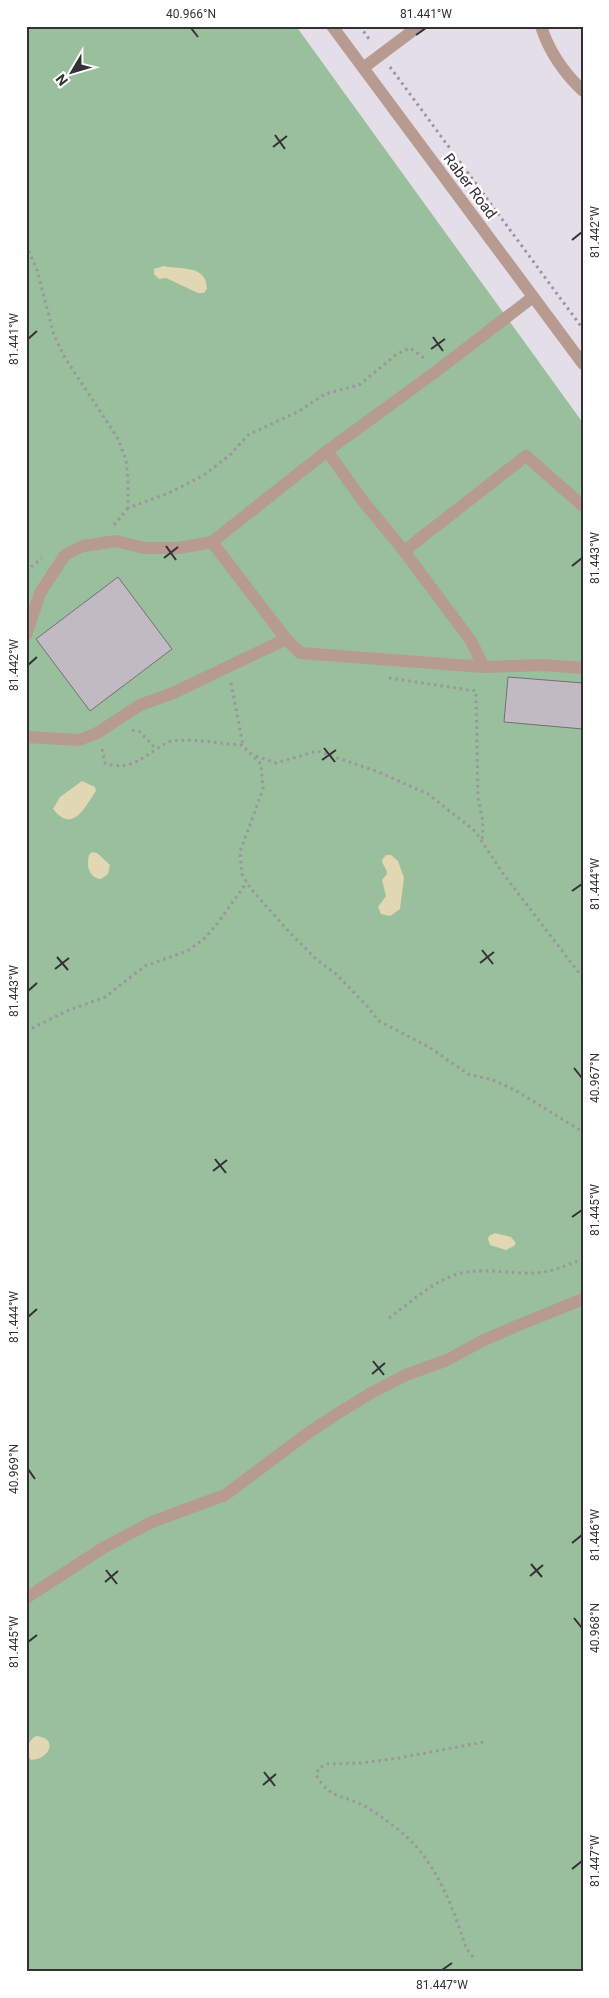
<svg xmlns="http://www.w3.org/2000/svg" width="609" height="1998" font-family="Roboto,sans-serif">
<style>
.green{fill:#99bf9c}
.sand{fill:#e1d7b2}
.building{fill:#c1bac3;stroke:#756f77}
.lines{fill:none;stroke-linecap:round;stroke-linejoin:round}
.path{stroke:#9a969d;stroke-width:3;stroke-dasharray:2.5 4;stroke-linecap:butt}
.minor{stroke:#b79a90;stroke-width:12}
.ticks{fill:none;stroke:#333135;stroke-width:2}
.labels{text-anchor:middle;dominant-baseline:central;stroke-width:5;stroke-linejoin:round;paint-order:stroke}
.street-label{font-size:15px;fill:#333135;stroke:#fff}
.neatline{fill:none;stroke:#333135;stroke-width:2}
.ticks-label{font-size:12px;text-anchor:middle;fill:#333135}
</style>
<rect width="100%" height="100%" fill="#e4dee8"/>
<path class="green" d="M 26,26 L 296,26 L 583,423 L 583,1972 L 26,1972 Z"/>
<path class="sand" d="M 164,266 C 180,270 207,264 207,289 L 204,293 L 198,293 L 166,278 L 159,279 L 154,274 L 154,269 Z
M 82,781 L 95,787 L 96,791 C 84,808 73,834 53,809 L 60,797 Z
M 92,852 L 97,853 L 110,865 L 108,874 L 101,879 C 89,878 86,866 89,855 Z
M 386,855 L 391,855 L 398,861 L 404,878 L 400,909 L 390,916 L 381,914 L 378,907 L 386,896 L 382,880 L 387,874 C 387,868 382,865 382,860 Z
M 495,1233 L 511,1237 L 516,1243 L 514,1246 L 506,1250 L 490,1245 L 488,1239 L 489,1236 Z
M 36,1736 C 59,1738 50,1759 31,1760 C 25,1752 27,1741 36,1736 Z"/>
<path class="building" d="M 118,577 L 172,649 L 90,711 L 36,639 Z
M 508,677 L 583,683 L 583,729 L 504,722 Z"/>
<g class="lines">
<path class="path" d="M 360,26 L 371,42
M 390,67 L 583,329
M 26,245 L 37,270 L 54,335 L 65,358 L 117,437 L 126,460 L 128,480 L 128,508 L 169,493 L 204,475 L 230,455 L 248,435 L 299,411 L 325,394 L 359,385 L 397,354 L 410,348 L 427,360
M 114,525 L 128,508
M 26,571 L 42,558
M 389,678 L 476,691 L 478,798 L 483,822 L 482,842
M 231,683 L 243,745
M 132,730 L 140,732 L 156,749
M 102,749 L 105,763 C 129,771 139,760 158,748 C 163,745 167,742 172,741 C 196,738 219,744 242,745 L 261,764 L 263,789 L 240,852 L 242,874 L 251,889 L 291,934 L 316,959 L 336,974 L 367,1006 L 379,1021 L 429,1047 L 468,1074 L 493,1080 L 515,1090 L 583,1132
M 256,756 L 276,763 L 317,751 L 376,771 L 428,794 L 475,831 L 504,875 L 583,978
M 26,1031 L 67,1011 L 105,997 L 145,966 L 187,951 L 204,939 L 217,924 L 247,882
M 389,1318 C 410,1303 432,1282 457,1274 C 481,1267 510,1274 535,1273 C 552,1272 567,1265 583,1259
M 473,1957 L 466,1948 C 454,1910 438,1867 409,1839 C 396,1827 381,1816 366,1807 C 343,1793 332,1802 316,1775 L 319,1768 L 327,1764 L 361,1763 L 399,1758 L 484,1742"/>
<path class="minor" d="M 332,26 L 583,364
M 541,26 C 549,52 563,72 583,91
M 363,68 L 419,26
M 533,297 L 434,373 L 327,451 L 212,542 L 286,639 L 300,653 L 484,667 L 544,665 L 583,668
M 327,451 L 363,501 L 404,551 L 526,456 L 583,506
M 404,551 L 471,641 L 484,667
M 26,635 L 40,593 L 65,555 L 83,546 L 116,541 L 144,548 L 179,548 L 212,542
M 26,737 L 79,740 L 97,733 L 140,705 L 173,693 L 286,639
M 26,1598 L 103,1548 L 152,1522 L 225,1495 L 308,1433 L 340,1412 L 371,1393 L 406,1375 L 447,1360 L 482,1341 L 514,1327 L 583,1299"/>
</g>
<path class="ticks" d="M 191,28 L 198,37M 416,35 L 426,28M 275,135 L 285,149M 273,147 L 287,136M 572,240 L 582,232M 433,337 L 443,351M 28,339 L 37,331M 431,349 L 445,339M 166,546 L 176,560M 164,558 L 178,547M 572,566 L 582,558M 28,665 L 37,657M 324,748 L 335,762M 322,760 L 336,750M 572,891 L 582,884M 482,950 L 493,964M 57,957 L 68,970M 480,963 L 494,952M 55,969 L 69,958M 28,991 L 37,983M 574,1068 L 582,1078M 215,1159 L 226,1173M 213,1171 L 227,1160M 572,1217 L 582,1210M 28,1317 L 37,1309M 373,1361 L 384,1375M 372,1374 L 385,1363M 28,1469 L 35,1479M 572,1543 L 582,1535M 531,1564 L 542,1577M 106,1570 L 117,1584M 530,1576 L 543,1565M 105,1582 L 118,1571M 574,1618 L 582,1628M 28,1642 L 37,1635M 264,1772 L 275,1786M 263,1785 L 276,1774M 572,1869 L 582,1861M 442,1970 L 452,1963"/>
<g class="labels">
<g class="street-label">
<text transform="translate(470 186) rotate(53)">Raber Road</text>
</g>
</g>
<rect width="609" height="1998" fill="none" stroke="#ffffff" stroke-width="55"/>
<g transform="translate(72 72) rotate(232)" stroke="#ffffff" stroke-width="4" paint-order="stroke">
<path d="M0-4L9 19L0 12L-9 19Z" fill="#333135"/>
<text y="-8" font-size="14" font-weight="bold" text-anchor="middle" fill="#333135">N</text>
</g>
<rect x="28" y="28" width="554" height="1942" class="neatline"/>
<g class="ticks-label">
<text x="191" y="18">40.966°N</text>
<text x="426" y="18">81.441°W</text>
<text transform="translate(595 232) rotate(-90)" y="4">81.442°W</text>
<text transform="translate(14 339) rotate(-90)" y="4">81.441°W</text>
<text transform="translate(595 558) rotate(-90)" y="4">81.443°W</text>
<text transform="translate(14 665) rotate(-90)" y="4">81.442°W</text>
<text transform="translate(595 884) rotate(-90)" y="4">81.444°W</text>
<text transform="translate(14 991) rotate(-90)" y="4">81.443°W</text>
<text transform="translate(595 1078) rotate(-90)" y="4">40.967°N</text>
<text transform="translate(595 1210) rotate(-90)" y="4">81.445°W</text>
<text transform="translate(14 1317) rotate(-90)" y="4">81.444°W</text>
<text transform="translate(14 1469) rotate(-90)" y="4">40.969°N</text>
<text transform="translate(595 1535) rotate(-90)" y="4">81.446°W</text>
<text transform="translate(595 1628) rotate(-90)" y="4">40.968°N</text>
<text transform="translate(14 1642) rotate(-90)" y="4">81.445°W</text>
<text transform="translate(595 1861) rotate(-90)" y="4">81.447°W</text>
<text x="442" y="1989">81.447°W</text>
</g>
</svg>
